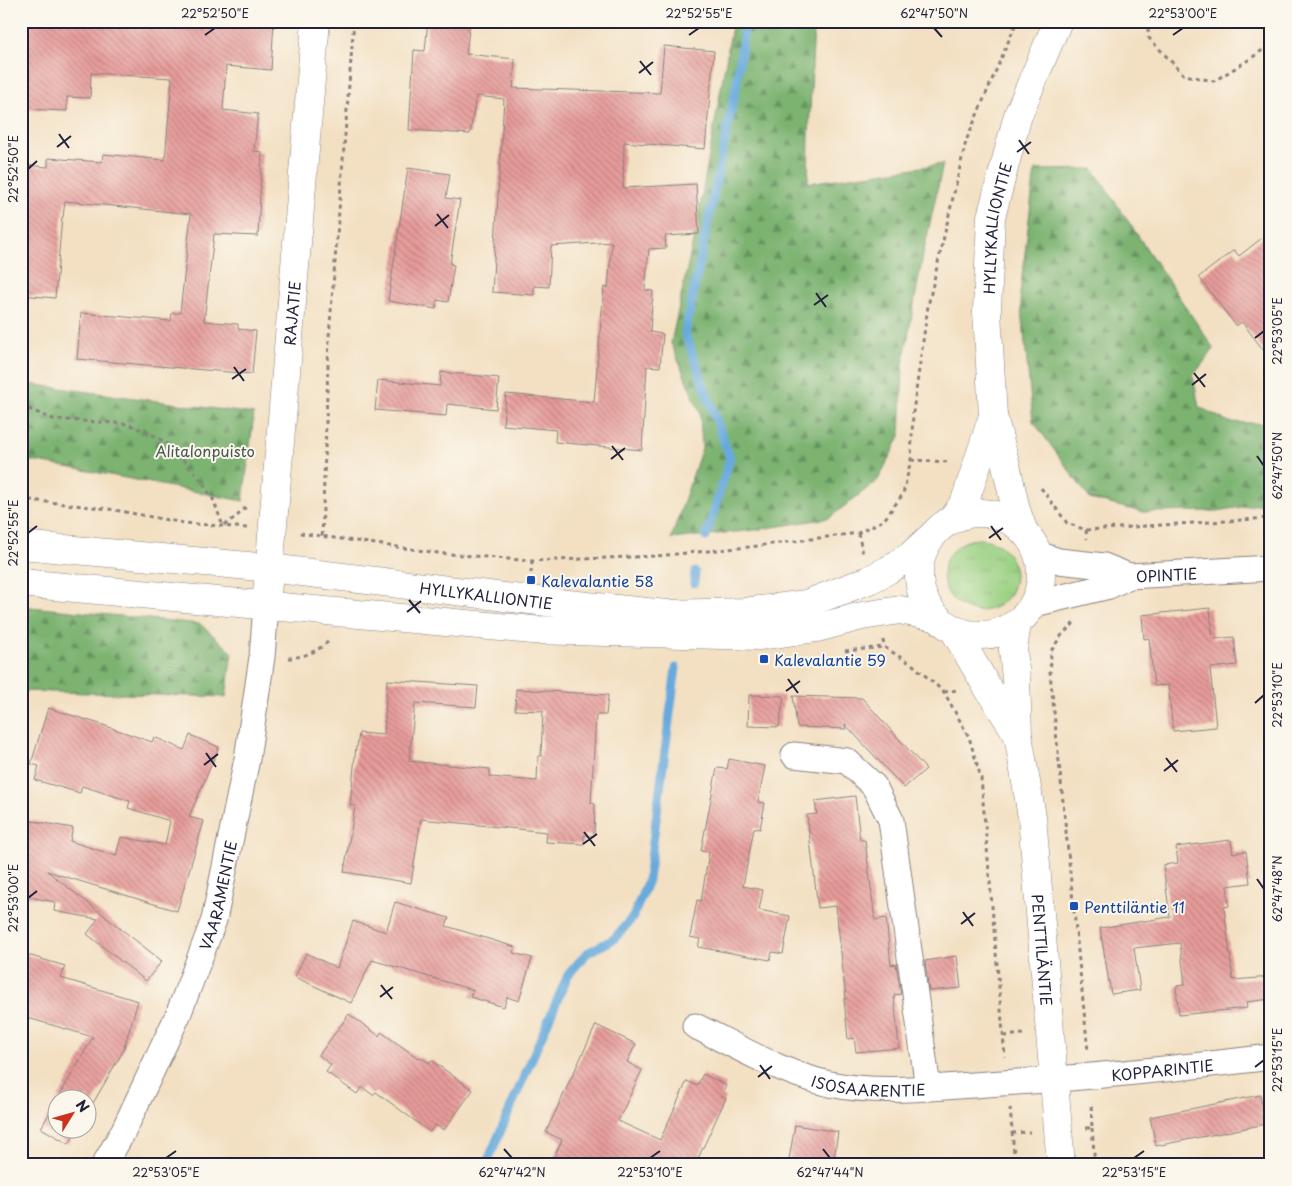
<svg xmlns="http://www.w3.org/2000/svg" width="1292" height="1186" font-family="'Playpen Sans',sans-serif">
<style>
.grass{fill:url(#grass-tufts);stroke:#5e7a5f}
.forest{fill:url(#forest-firs);stroke:#4f6a56}
.lines{fill:none;stroke-linecap:round;stroke-linejoin:round}
.stream{stroke:#68aadc;stroke-width:9}
.building{fill:url(#building-back-hatch)}
.minor-casing{stroke:#8a817f;stroke-width:27}
.tertiary-casing{stroke:#8a817f;stroke-width:29}
.secondary-casing{stroke:#8a817f;stroke-width:29}
.path{stroke:#8a817f;stroke-width:3;stroke-dasharray:4 4;stroke-linecap:butt}
.minor{stroke:#fff;stroke-width:25}
.tertiary{stroke:#fff;stroke-width:28}
.secondary{stroke:#fff;stroke-width:28}
.ticks{fill:none;stroke:#22223b;stroke-width:2}
.transit-dot{fill:#1a4fb4;stroke:#fbf7ec;stroke-width:2}
.labels{text-anchor:middle;dominant-baseline:central;stroke-width:4;stroke-linejoin:round;paint-order:stroke}
.street-label{font-size:15px;fill:#22223b;stroke:#fbf7ec}
.park-label{font-size:15px;fill:#465751;stroke:#fbf7ec}
.transit-label{font-size:15px;fill:#164399;stroke:#fbf7ec;text-anchor:start}
.neatline{fill:none;stroke:#22223b;stroke-width:2}
.ticks-label{font-size:12px;text-anchor:middle;fill:#22223b}
</style>
<defs>
<pattern id="grass-tufts" width="24" height="20" patternUnits="userSpaceOnUse" patternTransform="scale(1.25)"><rect width="24" height="20" fill="#9bd183"/><path d="M3 7l-1-3M5 7V3M7 7l1-3M15 17l-1-3M17 17v-4M19 17l1-3" fill="none" stroke="#85b372"/></pattern>
<pattern id="forest-firs" width="22" height="20" patternUnits="userSpaceOnUse" patternTransform="scale(1.25)"><rect width="22" height="20" fill="#7cb371"/><path d="M5 1l3.5 6h-7zM16 11l3.5 6h-7z" fill="#65915e"/></pattern>
<pattern id="building-back-hatch" width="6" height="6" patternUnits="userSpaceOnUse" patternTransform="scale(1.25)"><rect width="6" height="6" fill="#e79c9a"/><path d="M-1 5l2 2M0 0l6 6M5-1l2 2" fill="none" stroke="#bb7f7f"/></pattern>
</defs>
<rect width="100%" height="100%" fill="#fbf7ec"/>
<filter id="ink" filterUnits="userSpaceOnUse"><feTurbulence type="fractalNoise" baseFrequency=".02" numOctaves="2"/><feDisplacementMap in="SourceGraphic" scale="10" xChannelSelector="R" yChannelSelector="G"/><feConvolveMatrix kernelMatrix="1 2 1 2 8 2 1 2 1" color-interpolation-filters="sRGB"/></filter>
<filter id="wash" filterUnits="userSpaceOnUse"><feTurbulence type="fractalNoise" baseFrequency=".0096" numOctaves="4" result="noise"/><feDisplacementMap in="SourceGraphic" scale="20" xChannelSelector="R" yChannelSelector="G"/><feGaussianBlur stdDeviation="1.12" result="paint"/><feColorMatrix in="noise" values="0 0 0 0 0 0 0 0 0 0 0 0 0 0 0 0 0 1.4 0 .05"/><feComposite in="paint" operator="in"/></filter>
<g filter="url(#wash)">
<rect width="100%" height="100%" fill="#f3e0c3"/>
<path class="grass" d="M943 575a36 36 0 1 1 72 0a36 36 0 1 1-72 0Z"/>
<path class="forest" d="M 733,21 L 814,21 L 809,134 L 808,183 L 943,164 L 923,255 L 903,364 L 900,436 L 878,480 L 829,518 L 755,530 L 671,539 L 702,448 L 700,413 L 671,343 L 697,223 Z
M 1093,169 L 1214,349 L 1193,376 L 1199,407 L 1229,422 L 1271,424 L 1271,502 L 1217,511 L 1142,512 L 1090,499 L 1033,421 L 1020,294 L 1035,170 Z
M 21,367 L 29,384 L 254,414 L 243,501 L 100,473 L 21,459 Z
M 21,606 L 200,624 L 232,652 L 226,697 L 21,691 Z"/>
<g class="lines">
<path class="stream" d="M 706,537 L 730,458 L 685,333 L 736,87 L 745,21
M 694,583 L 695,572
M 486,1165 L 568,975 L 587,953 L 614,939 L 633,917 L 648,880 L 676,668"/>
</g>
<g id="blocks">
<path class="building" d="M 22,21 L 274,21 L 271,70 L 226,66 L 223,110 L 258,114 L 254,151 L 262,152 L 258,236 L 214,234 L 204,321 L 238,324 L 238,329 L 256,331 L 252,374 L 77,359 L 81,313 L 171,321 L 172,313 L 180,313 L 191,214 L 65,201 L 63,217 L 62,217 L 55,298 L 21,295 L 21,186 L 23,165 L 48,167 L 48,158 L 102,162 L 103,154 L 165,160 L 172,78 L 91,73 L 90,98 L 67,97 L 67,111 L 24,109 L 24,87 L 21,87 Z
M 428,21 L 470,21 L 466,54 L 515,59 L 513,88 L 660,93 L 664,46 L 714,51 L 705,149 L 624,142 L 623,188 L 696,184 L 699,234 L 665,236 L 666,248 L 649,249 L 645,290 L 653,291 L 650,332 L 663,334 L 660,367 L 647,366 L 642,450 L 555,442 L 556,430 L 503,425 L 506,394 L 594,402 L 604,287 L 608,288 L 612,242 L 551,246 L 549,287 L 534,286 L 534,295 L 492,292 L 504,99 L 476,96 L 470,134 L 409,130 L 414,50 L 425,51 Z
M 408,168 L 450,174 L 446,198 L 460,200 L 450,264 L 454,265 L 448,302 L 437,300 L 436,309 L 388,301 Z
M 1271,231 L 1271,360 L 1242,322 L 1236,326 L 1199,277 L 1234,250 L 1239,256 Z
M 441,372 L 499,378 L 496,409 L 447,404 L 446,416 L 375,410 L 378,380 L 440,386 Z
M 1210,608 L 1213,639 L 1234,637 L 1237,665 L 1210,668 L 1216,727 L 1173,731 L 1168,685 L 1154,686 L 1149,638 L 1144,639 L 1142,615 Z
M 387,680 L 478,686 L 476,707 L 415,703 L 409,761 L 490,769 L 490,777 L 537,781 L 538,756 L 541,756 L 543,711 L 515,710 L 516,689 L 608,695 L 606,715 L 596,715 L 591,803 L 595,804 L 594,836 L 584,835 L 584,844 L 546,842 L 547,832 L 421,819 L 411,883 L 344,872 L 355,806 L 350,805 L 356,747 L 357,747 L 359,733 L 384,735 Z
M 749,695 L 784,696 L 779,727 L 748,726 Z
M 793,696 L 862,698 L 926,769 L 904,788 L 845,724 L 846,729 L 797,727 Z
M 48,708 L 100,724 L 152,742 L 154,737 L 184,750 L 190,735 L 219,747 L 189,817 L 204,821 L 177,911 L 47,871 L 162,961 L 146,981 L 87,934 L 98,919 L 54,911 L 55,902 L 21,895 L 21,819 L 73,828 L 70,841 L 116,856 L 121,837 L 165,845 L 170,821 L 128,808 L 130,801 L 82,786 L 80,793 L 35,780 L 39,766 L 31,764 Z
M 729,759 L 765,766 L 758,802 L 765,803 L 760,829 L 754,828 L 743,886 L 763,890 L 759,910 L 790,916 L 783,954 L 772,952 L 770,960 L 698,947 L 700,939 L 690,937 L 697,900 L 701,901 L 709,852 L 701,851 L 717,768 L 727,769 Z
M 855,796 L 860,840 L 865,840 L 875,920 L 886,918 L 891,965 L 896,964 L 901,994 L 894,995 L 899,1048 L 856,1052 L 854,1038 L 848,1039 L 844,999 L 846,999 L 836,906 L 818,908 L 807,815 L 817,814 L 815,801 Z
M 1231,840 L 1233,853 L 1246,851 L 1250,883 L 1227,886 L 1229,906 L 1224,907 L 1233,980 L 1271,977 L 1271,999 L 1246,1002 L 1247,1008 L 1179,1015 L 1176,986 L 1185,985 L 1180,943 L 1134,948 L 1140,990 L 1111,994 L 1100,928 L 1170,917 L 1163,865 L 1178,863 L 1176,847 Z
M 395,902 L 449,918 L 446,926 L 515,947 L 513,953 L 532,958 L 519,1001 L 507,997 L 504,1007 L 470,997 L 473,990 L 372,960 L 351,1003 L 295,977 L 306,953 L 337,968 L 353,921 L 386,932 Z
M 21,953 L 65,966 L 61,978 L 138,1001 L 123,1051 L 88,1112 L 88,1098 L 58,1098 L 58,1128 L 78,1128 L 69,1144 L 41,1128 L 93,1037 L 21,1016 Z
M 957,956 L 961,988 L 929,991 L 925,961 Z
M 349,1014 L 379,1036 L 381,1032 L 418,1058 L 419,1057 L 429,1063 L 431,1060 L 473,1090 L 444,1130 L 435,1125 L 430,1132 L 376,1092 L 373,1095 L 362,1087 L 357,1094 L 326,1072 L 331,1065 L 319,1055 Z
M 596,1025 L 636,1044 L 627,1062 L 642,1070 L 618,1121 L 660,1140 L 687,1081 L 697,1086 L 703,1074 L 726,1085 L 721,1096 L 726,1098 L 695,1165 L 566,1165 L 553,1159 L 562,1140 L 546,1132 Z
M 1260,1095 L 1266,1124 L 1156,1146 L 1150,1117 Z
M 795,1125 L 838,1132 L 833,1165 L 788,1165 Z"/>
</g>
</g>
<g filter="url(#ink)">
<use href="#blocks" fill-opacity="0" stroke="#8a817f" stroke-width="1"/>
<g class="lines">
<defs>
<g id="minor">
<path id="s1" d="M 1038,554 L 1059,561 L 1104,566 L 1129,576 L 1271,568"/>
<path d="M 1034,604 L 1109,586 L 1129,576"/>
<path d="M 794,755 L 847,761 L 874,786 L 891,820 L 928,1088"/>
<path id="s2" d="M 695,1026 C 739,1047 783,1074 830,1084 C 877,1094 926,1088 973,1085 C 1073,1079 1172,1069 1271,1057"/>
<path id="s3" d="M 104,1165 L 123,1132 L 178,1015 L 214,920 L 247,759 L 262,657 L 266,606"/>
</g>
<g id="tertiary">
<path id="s4" d="M 266,606 L 316,21"/>
<path id="s5" d="M 1017,623 L 1013,650 L 1016,678 L 1018,735 L 1032,817 L 1061,1165"/>
<path d="M 954,630 L 986,685 L 1018,735"/>
</g>
<g id="secondary">
<circle cx="980" cy="574" r="61"/>
<path d="M 953,519 L 965,501 L 993,416"/>
<path id="s6" d="M 1024,532 L 1016,510 L 1006,465 L 993,416 L 987,312 L 991,217 L 1018,115 L 1058,21"/>
<path id="s7" d="M 21,545 L 270,568 L 538,601 L 666,614 L 745,612 L 806,604 L 869,580 L 888,570 L 910,556 L 933,535"/>
<path d="M 21,583 L 533,630 L 760,636 L 817,628 L 862,616 L 900,610 L 935,617"/>
</g>
</defs>
<use href="#minor" class="minor-casing"/>
<use href="#tertiary" class="tertiary-casing"/>
<use href="#secondary" class="secondary-casing"/>
<path class="path" d="M 1147,21 L 1149,38 L 1184,75 L 1214,81 L 1250,59 L 1271,44
M 21,406 L 53,419 L 128,424 L 157,437 L 173,449 L 202,481 L 213,499 L 223,526 L 237,516 L 246,507
M 911,460 L 950,462
M 1041,488 L 1067,523 L 1086,530 L 1271,518
M 21,499 L 109,509 L 184,523 L 247,528
M 1086,530 L 1087,539
M 300,533 L 438,553 L 532,561 L 656,556 L 749,547 L 858,533 L 884,520 L 903,494 L 911,460 L 913,412 L 928,306 L 966,141 L 1017,21
M 858,533 L 863,554
M 322,536 L 329,337 L 354,21
M 531,573 L 532,561
M 1074,623 L 1061,636 L 1051,651 L 1050,672 L 1088,1051
M 883,640 L 884,647 L 913,665 L 944,692 L 969,737 L 981,778 L 1005,1057
M 845,651 L 884,647
M 288,658 C 305,657 319,651 331,639
M 944,692 L 958,690
M 1004,1036 L 1023,1034
M 1010,1108 L 1015,1165
M 1086,1128 L 1092,1128 L 1091,1102
M 1092,1128 L 1095,1165
M 1012,1133 L 1030,1132"/>
<use href="#minor" class="minor"/>
<use href="#tertiary" class="tertiary"/>
<use href="#secondary" class="secondary"/>
</g>
</g>
<path class="ticks" d="M 934,28 L 942,37M 205,35 L 215,28M 689,35 L 699,28M 1173,35 L 1183,28M 640,61 L 651,75M 639,73 L 653,62M 59,134 L 69,148M 1019,140 L 1029,154M 57,147 L 71,136M 1017,152 L 1031,142M 28,169 L 37,161M 437,214 L 448,228M 435,226 L 449,215M 816,293 L 826,307M 814,305 L 828,295M 1255,338 L 1264,331M 234,367 L 244,381M 1194,373 L 1205,387M 232,379 L 246,369M 1192,385 L 1206,374M 612,446 L 623,460M 1257,456 L 1264,466M 611,459 L 625,448M 991,526 L 1001,540M 28,533 L 37,526M 989,538 L 1003,528M 409,600 L 420,613M 407,612 L 421,601M 788,679 L 798,693M 786,691 L 800,681M 1255,703 L 1264,695M 206,753 L 216,767M 1166,758 L 1177,772M 204,765 L 218,754M 1164,771 L 1178,760M 584,832 L 595,846M 583,844 L 597,834M 1257,879 L 1264,889M 28,898 L 37,891M 963,912 L 973,926M 961,924 L 975,913M 381,985 L 392,999M 380,997 L 393,987M 760,1065 L 770,1079M 1255,1067 L 1264,1060M 758,1077 L 772,1066M 504,1149 L 512,1158M 823,1149 L 830,1158M 166,1158 L 176,1151M 650,1158 L 660,1151M 1134,1158 L 1144,1151"/>
<g class="transit-dot">
<rect x="526" y="575" width="10" height="10" rx="2.5"/>
<rect x="759" y="654" width="10" height="10" rx="2.5"/>
<rect x="1069" y="901" width="10" height="10" rx="2.5"/>
</g>
<g class="labels">
<g class="street-label">
<text stroke="none"><textPath href="#s6" startOffset="309">HYLLYKALLIONTIE</textPath></text>
<text stroke="none"><textPath href="#s4" startOffset="294">RAJATIE</textPath></text>
<text stroke="none"><textPath href="#s1" startOffset="132">OPINTIE</textPath></text>
<text stroke="none"><textPath href="#s7" startOffset="468">HYLLYKALLIONTIE</textPath></text>
<text stroke="none"><textPath href="#s3" startOffset="294">VAARAMENTIE</textPath></text>
<text stroke="none"><textPath href="#s5" startOffset="329">PENTTILÄNTIE</textPath></text>
<text stroke="none"><textPath href="#s2" startOffset="481">KOPPARINTIE</textPath></text>
<text stroke="none"><textPath href="#s2" startOffset="186">ISOSAARENTIE</textPath></text>
</g>
<g class="park-label">
<text x="205" y="450">Alitalonpuisto</text>
</g>
<g class="transit-label">
<text x="541" y="580">Kalevalantie 58</text>
<text x="774" y="659">Kalevalantie 59</text>
<text x="1084" y="906">Penttiläntie 11</text>
</g>
</g>
<rect width="1292" height="1186" fill="none" stroke="#fbf7ec" stroke-width="55"/>
<g transform="translate(72 1114) rotate(53)"><circle r="24" fill="#fbf7ec" stroke="#a4a2a5"/>
<path d="M0-4L9 19L0 12L-9 19Z" fill="#c8321e"/>
<text y="-8" font-size="14" font-weight="bold" text-anchor="middle" fill="#22223b">N</text>
</g>
<rect x="28" y="28" width="1236" height="1130" class="neatline"/>
<g class="ticks-label">
<text x="215" y="18">22°52'50"E</text>
<text x="699" y="18">22°52'55"E</text>
<text x="934" y="18">62°47'50"N</text>
<text x="1183" y="18">22°53'00"E</text>
<text transform="translate(14 169) rotate(-90)" y="4">22°52'50"E</text>
<text transform="translate(1278 331) rotate(-90)" y="4">22°53'05"E</text>
<text transform="translate(1278 466) rotate(-90)" y="4">62°47'50"N</text>
<text transform="translate(14 533) rotate(-90)" y="4">22°52'55"E</text>
<text transform="translate(1278 695) rotate(-90)" y="4">22°53'10"E</text>
<text transform="translate(1278 889) rotate(-90)" y="4">62°47'48"N</text>
<text transform="translate(14 898) rotate(-90)" y="4">22°53'00"E</text>
<text transform="translate(1278 1060) rotate(-90)" y="4">22°53'15"E</text>
<text x="166" y="1177">22°53'05"E</text>
<text x="512" y="1177">62°47'42"N</text>
<text x="650" y="1177">22°53'10"E</text>
<text x="830" y="1177">62°47'44"N</text>
<text x="1134" y="1177">22°53'15"E</text>
</g>
</svg>
